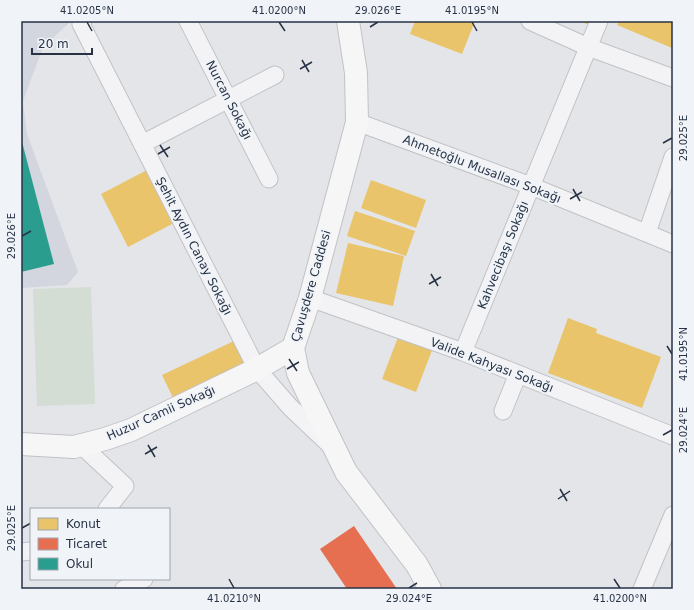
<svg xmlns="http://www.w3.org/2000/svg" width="694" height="610" font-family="'DejaVu Sans',sans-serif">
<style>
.built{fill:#d3d6de}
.park{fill:#d3ddd3}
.homes{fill:#e9c46a}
.shops{fill:#e76f51}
.schools{fill:#2a9d8f}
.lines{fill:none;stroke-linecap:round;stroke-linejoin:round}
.street-casing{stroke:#c0c2c6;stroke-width:19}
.secondary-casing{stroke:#c0c2c6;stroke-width:24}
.street{stroke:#f3f3f5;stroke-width:17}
.secondary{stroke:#f6f6f7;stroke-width:22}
.ticks{fill:none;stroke:#273245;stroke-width:1.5}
.labels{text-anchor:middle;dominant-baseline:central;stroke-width:4;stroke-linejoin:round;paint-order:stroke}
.street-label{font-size:12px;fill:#273245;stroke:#f0f4f8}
.neatline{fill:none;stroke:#273245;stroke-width:1.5}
.ticks-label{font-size:10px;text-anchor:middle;fill:#273245}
</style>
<rect width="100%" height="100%" fill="#e3e5e8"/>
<path class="built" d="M 21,21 L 71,21 L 55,36 L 42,50 L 23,101 L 27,134 L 78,272 L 67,285 L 21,288 Z"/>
<path class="park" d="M 91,287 L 95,404 L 37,406 L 33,289 Z"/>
<path class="homes" d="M 415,21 L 475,21 L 462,54 L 410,34 Z
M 580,21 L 591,21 L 589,25 Z
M 619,21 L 673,21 L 673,46 L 672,48 L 617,25 Z
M 149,169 L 176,222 L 128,247 L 101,194 Z
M 371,180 L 426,200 L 416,228 L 361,208 Z
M 355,211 L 415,231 L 406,256 L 347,236 Z
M 348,243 L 404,256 L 393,306 L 336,293 Z
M 568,318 L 597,329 L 596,333 L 661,357 L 642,408 L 548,373 Z
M 400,332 L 434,345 L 416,392 L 382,379 Z
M 234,341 L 248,370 L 176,404 L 162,375 Z"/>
<path class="shops" d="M 354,526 L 397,589 L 347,589 L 320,549 Z"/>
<path class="schools" d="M 21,138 L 54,264 L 21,272 Z"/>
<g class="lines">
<defs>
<path id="street" d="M 83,21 L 81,24 L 257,369 L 290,407 L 329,444
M 188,21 L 269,179
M 530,21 L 588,47 L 673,78
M 357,122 L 531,186 L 673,244
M 142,144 L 275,75
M 647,233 L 673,157
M 310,298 L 463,352 L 673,436
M 463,352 L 599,21
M 503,411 L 518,374
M 81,445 L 125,486 L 107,509
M 21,552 L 31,551
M 124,589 L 144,579
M 642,589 L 673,515"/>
<path id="secondary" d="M 348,21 L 356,73 L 357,122 L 310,298 L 293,348 L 298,373 L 346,472 L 417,565 L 430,589
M 21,444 L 74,447 L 105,439 L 131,430 L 257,369 L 293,348"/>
</defs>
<use href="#street" class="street-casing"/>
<use href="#secondary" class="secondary-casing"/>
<use href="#street" class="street"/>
<use href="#secondary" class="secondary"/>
</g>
<path class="ticks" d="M 87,22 L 92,31M 279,22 L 285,31M 472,22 L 477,31M 370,27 L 378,22M 302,60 L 309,72M 300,69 L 312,62M 663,143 L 672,138M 160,145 L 168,157M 158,154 L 170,147M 573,189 L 580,201M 570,199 L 582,192M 22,236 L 31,231M 431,274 L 438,286M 429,284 L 441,277M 667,346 L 672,354M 289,359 L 297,371M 287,369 L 299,362M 663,435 L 672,430M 148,445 L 155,457M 145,454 L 157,447M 560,489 L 567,501M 558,499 L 570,491M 22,528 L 31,523M 229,579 L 234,588M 614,579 L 620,588M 409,588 L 417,583"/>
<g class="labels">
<g class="street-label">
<text transform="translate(229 100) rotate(63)">Nurcan Sokağı</text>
<text transform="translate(482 169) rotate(21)">Ahmetoğlu Musallası Sokağı</text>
<text transform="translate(194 246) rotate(63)">Şehit Aydın Canay Sokağı</text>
<text transform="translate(503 255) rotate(-68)">Kahvecibaşı Sokağı</text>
<text transform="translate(311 286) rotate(-74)">Çavuşdere Caddesi</text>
<text transform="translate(492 365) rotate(21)">Valide Kahyası Sokağı</text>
<text transform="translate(161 413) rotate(-24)">Huzur Camii Sokağı</text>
</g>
</g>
<rect width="694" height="610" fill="none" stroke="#f0f4f8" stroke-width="44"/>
<rect x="30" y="508" width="140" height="72" fill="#f0f4f8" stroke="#a0a6b0"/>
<rect x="38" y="518" width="20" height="12" fill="#e9c46a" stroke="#a0a6b0"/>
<text x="66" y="528" font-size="12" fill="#273245">Konut</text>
<rect x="38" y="538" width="20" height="12" fill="#e76f51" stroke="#a0a6b0"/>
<text x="66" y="548" font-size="12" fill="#273245">Ticaret</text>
<rect x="38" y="558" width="20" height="12" fill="#2a9d8f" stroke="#a0a6b0"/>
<text x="66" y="568" font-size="12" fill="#273245">Okul</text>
<path d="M32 48v6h60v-6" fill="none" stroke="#273245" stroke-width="2"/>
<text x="38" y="48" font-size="12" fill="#273245" stroke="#f0f4f8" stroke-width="3" paint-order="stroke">20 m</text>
<rect x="22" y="22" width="650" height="566" class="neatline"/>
<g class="ticks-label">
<text x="87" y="14">41.0205°N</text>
<text x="279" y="14">41.0200°N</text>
<text x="378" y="14">29.026°E</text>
<text x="472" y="14">41.0195°N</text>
<text transform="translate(683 138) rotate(-90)" y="4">29.025°E</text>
<text transform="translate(11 236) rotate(-90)" y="4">29.026°E</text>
<text transform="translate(683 354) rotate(-90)" y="4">41.0195°N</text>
<text transform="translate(683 430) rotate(-90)" y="4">29.024°E</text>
<text transform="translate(11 528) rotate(-90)" y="4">29.025°E</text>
<text x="234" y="602">41.0210°N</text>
<text x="409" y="602">29.024°E</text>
<text x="620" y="602">41.0200°N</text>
</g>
</svg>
